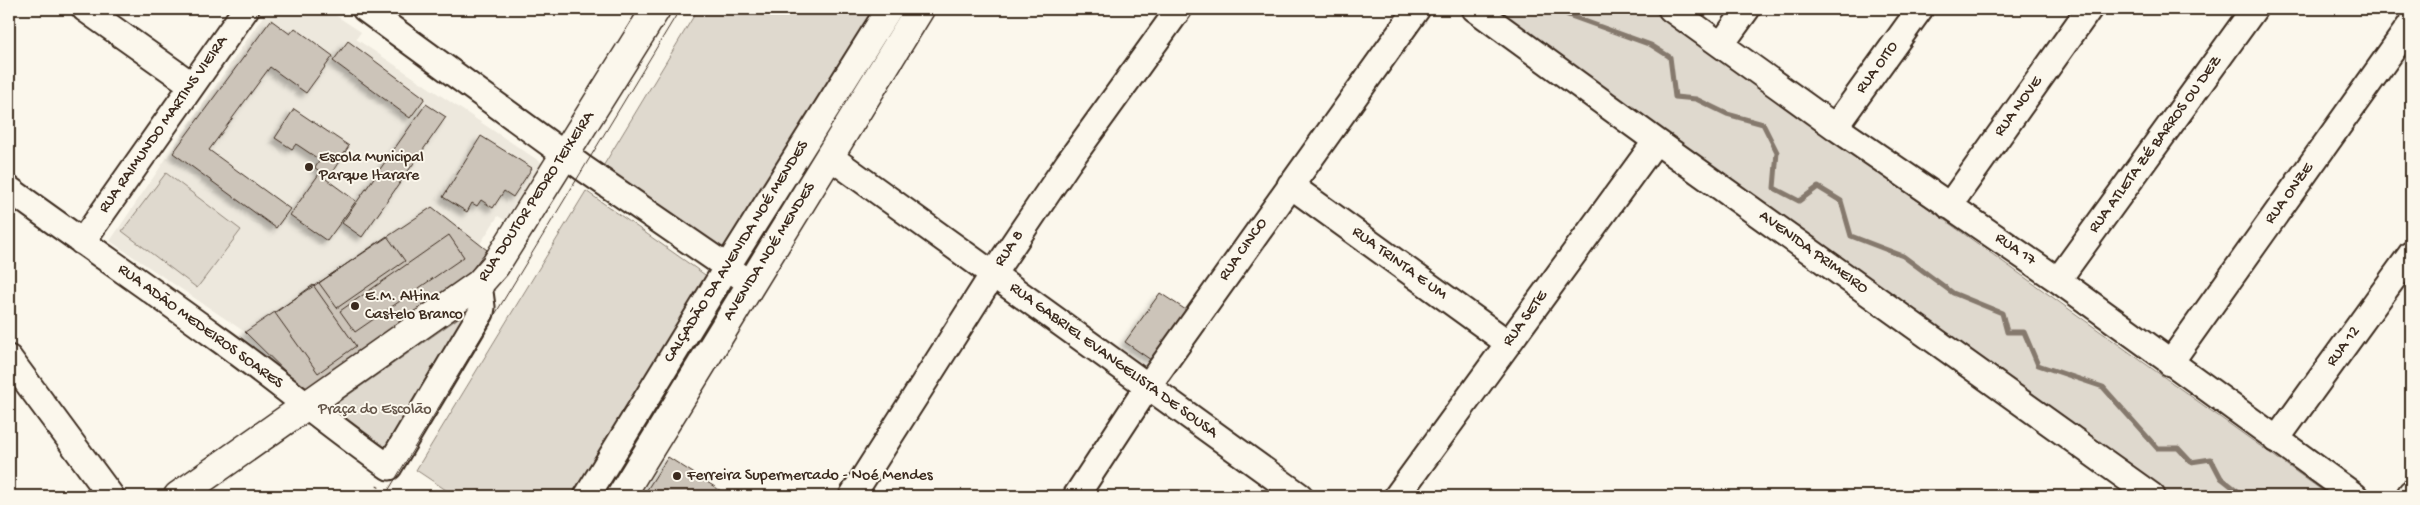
<svg xmlns="http://www.w3.org/2000/svg" width="2420" height="505" font-family="'Gochi Hand',sans-serif">
<style>
.built{fill:#ede8dd}
.green{fill:#dfd9ce;stroke:#8d8276}
.lines{fill:none;stroke-linecap:round;stroke-linejoin:round}
.stream{stroke:#85796d;stroke-width:5}
.building{fill:#ccc4b9;stroke:#3b2a1e;filter:url(#shadow)}
.minor-casing{stroke:#3b2a1e;stroke-width:29}
.major-casing{stroke:#3b2a1e;stroke-width:31}
.path{stroke:#3b2a1e;stroke-width:3;stroke-dasharray:1 4;stroke-linecap:butt}
.minor{stroke:#fbf7ec;stroke-width:25}
.major{stroke:#fbf7ec;stroke-width:28}
.tram{stroke:#3b2a1e;stroke-width:1}
.poi-dot{fill:#3b2a1e;stroke:#fbf7ec;stroke-width:2}
.labels{text-anchor:middle;dominant-baseline:central;stroke-width:4;stroke-linejoin:round;paint-order:stroke}
.street-label{font-size:16px;fill:#3b2a1e;stroke:#fbf7ec}
.poi-label{font-size:16px;fill:#3b2a1e;stroke:#fbf7ec;text-anchor:start}
.park-label{font-size:16px;fill:#64564a;stroke:#fbf7ec}
</style>
<defs>
<filter id="shadow"><feDropShadow dx="-4.5" dy="4.5" stdDeviation="2.5" flood-color="#0004"/></filter>
</defs>
<rect width="100%" height="100%" fill="#fbf7ec"/>
<filter id="ink" filterUnits="userSpaceOnUse"><feTurbulence type="fractalNoise" baseFrequency=".02" numOctaves="2"/><feDisplacementMap in="SourceGraphic" scale="10" xChannelSelector="R" yChannelSelector="G"/><feConvolveMatrix kernelMatrix="1 2 1 2 8 2 1 2 1" color-interpolation-filters="sRGB"/></filter>
<g filter="url(#ink)">
<path class="built" d="M 268,9 L 326,9 L 361,32 L 356,39 L 542,163 L 505,220 L 498,216 L 480,244 L 432,207 L 245,332 L 110,241 Z"/>
<path class="green" d="M 698,9 L 900,9 L 743,268 L 602,168 Z
M 1486,9 L 1650,9 L 2330,496 L 2163,496 Z
M 166,173 L 241,230 L 197,288 L 122,231 Z
M 586,191 L 725,289 L 601,496 L 455,496 L 416,470 Z
M 467,312 L 384,450 L 327,410 Z"/>
<g class="lines">
<path class="stream" d="M 1561,9 L 1568,15 L 1651,45 L 1670,57 L 1675,97 L 1696,99 L 1727,114 L 1763,124 L 1777,152 L 1774,188 L 1799,201 L 1818,187 L 1841,201 L 1851,236 L 1903,256 L 1953,293 L 2002,313 L 2007,332 L 2024,332 L 2038,365 L 2103,387 L 2157,448 L 2178,448 L 2191,462 L 2211,459 L 2221,478 L 2244,496"/>
</g>
<path class="building" d="M 271,20 L 290,34 L 295,28 L 333,56 L 306,93 L 270,67 L 209,150 L 290,209 L 276,228 L 173,153 Z
M 348,41 L 425,98 L 410,118 L 333,61 Z
M 426,104 L 446,117 L 362,237 L 342,223 Z
M 294,109 L 349,146 L 329,177 L 315,168 L 320,160 L 296,144 L 292,149 L 275,138 Z
M 481,136 L 532,168 L 513,197 L 504,191 L 493,208 L 481,200 L 477,206 L 472,203 L 467,212 L 443,197 Z
M 319,174 L 356,201 L 327,241 L 290,215 Z
M 432,207 L 487,250 L 463,281 L 306,392 L 245,332 Z
M 449,235 L 464,257 L 355,332 L 340,311 Z
M 387,236 L 405,261 L 337,308 L 319,283 Z
M 313,285 L 356,346 L 318,373 L 275,313 Z
M 1160,293 L 1186,310 L 1151,360 L 1125,342 Z
M 668,457 L 729,496 L 643,496 Z"/>
<g class="lines">
<defs>
<path id="minor" d="M 85,9 L 192,85
M 365,9 L 583,168 L 740,276
M 1475,9 L 1656,141 L 2152,496
M 1671,9 L 1835,127 L 2058,280 L 2355,496
M 1721,45 L 1747,9
M 1835,127 L 1920,9
M 829,156 L 1300,496
M 1290,185 L 1508,343
M 9,189 C 77,239 148,287 216,337 C 275,379 330,426 389,467 L 481,313 L 482,307 L 479,284
M 1949,206 L 2089,9
M 82,242 L 246,9
M 2058,280 L 2254,9
M 9,358 L 111,496
M 2170,363 L 2411,24
M 2276,440 L 2411,254
M 587,496 L 727,267 L 889,9
M 852,496 L 993,274 L 1068,163 L 1179,9
M 1076,496 L 1148,386 L 1417,9
M 1397,496 L 1656,141
M 2409,496 L 2411,493"/>
<path id="major" d="M 178,496 L 479,284 L 495,266 L 656,9
M 621,496 L 920,9"/>
</defs>
<use href="#minor" class="minor-casing"/>
<use href="#major" class="major-casing"/>
<path class="path" d="M 373,496 L 379,485"/>
<use href="#minor" class="minor"/>
<use href="#major" class="major"/>
<path class="tram" d="M 385,496 L 680,9"/>
</g>
</g>
<g class="poi-dot">
<circle cx="309" cy="167" r="5"/>
<circle cx="355" cy="306" r="5"/>
<circle cx="677" cy="476" r="5"/>
</g>
<g class="labels">
<g class="street-label">
<text transform="translate(1878 68) rotate(-54)">RUA OITO</text>
<text transform="translate(2019 107) rotate(-54)">RUA NOVE</text>
<text transform="translate(164 125) rotate(-55)">RUA RAIMUNDO MARTINS VIEIRA</text>
<text transform="translate(2156 145) rotate(-54)">RUA ATLETA ZÉ BARROS OU DEZ</text>
<text transform="translate(2290 194) rotate(-54)">RUA ONZE</text>
<text transform="translate(537 197) rotate(-57)">RUA DOUTOR PEDRO TEIXEIRA</text>
<text transform="translate(1010 249) rotate(-56)">RUA 8</text>
<text transform="translate(1244 250) rotate(-55)">RUA CINCO</text>
<text transform="translate(2015 250) rotate(34)">RUA 17</text>
<text transform="translate(737 252) rotate(-58)">CALÇADÃO DA AVENIDA NOÉ MENDES</text>
<text transform="translate(770 252) rotate(-58)">AVENIDA NOÉ MENDES</text>
<text transform="translate(1813 253) rotate(36)">AVENIDA PRIMEIRO</text>
<text transform="translate(1399 264) rotate(36)">RUA TRINTA E UM</text>
<text transform="translate(1526 319) rotate(-54)">RUA SETE</text>
<text transform="translate(200 327) rotate(36)">RUA ADÃO MEDEIROS SOARES</text>
<text transform="translate(2344 347) rotate(-54)">RUA 12</text>
<text transform="translate(1113 361) rotate(36)">RUA GABRIEL EVANGELISTA DE SOUSA</text>
</g>
<g class="poi-label">
<text x="319" y="158">Escola Municipal<tspan x="319" dy="18">Parque Itarare</tspan></text>
<text x="365" y="297">E.M. Altina<tspan x="365" dy="18">Castelo Branco</tspan></text>
<text x="687" y="476">Ferreira Supermercado - Noé Mendes</text>
</g>
<g class="park-label">
<text x="375" y="410">Praça do Escolão</text>
</g>
</g>
<rect width="2420" height="505" fill="none" stroke="#fbf7ec" stroke-width="30"/>
<rect x="15" y="15" width="2390" height="475" fill="none" stroke="#3b2a1e" stroke-width="2" filter="url(#ink)"/>
</svg>
